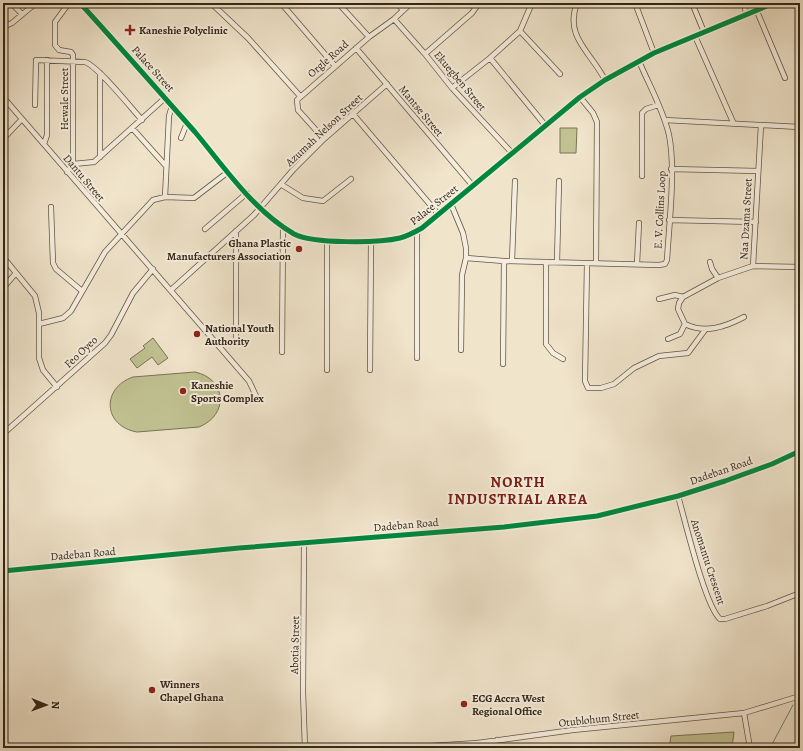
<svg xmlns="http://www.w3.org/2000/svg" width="803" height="751" font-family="Alegreya,serif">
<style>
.pitch{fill:#c1c292;stroke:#797454}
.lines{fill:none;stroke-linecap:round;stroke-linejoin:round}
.stream{stroke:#72807c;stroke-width:1}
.minor-casing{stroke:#615644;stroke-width:6}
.minor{stroke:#f5eddd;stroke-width:4.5}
.cycleway-casing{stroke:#f5eddd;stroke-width:8}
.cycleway{stroke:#00873e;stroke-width:5}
.poi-dot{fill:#8f2418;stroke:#f5eddd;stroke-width:1.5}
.labels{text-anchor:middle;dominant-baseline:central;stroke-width:4;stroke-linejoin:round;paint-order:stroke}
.poi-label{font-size:11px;font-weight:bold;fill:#312617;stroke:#f5eddd;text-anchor:start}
.street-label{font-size:11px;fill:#312617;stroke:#f5eddd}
.district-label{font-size:15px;font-weight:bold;letter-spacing:1px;fill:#7a1f14;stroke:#f5eddd}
</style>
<rect width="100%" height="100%" fill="#f0e4cb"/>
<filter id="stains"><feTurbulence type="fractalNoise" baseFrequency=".005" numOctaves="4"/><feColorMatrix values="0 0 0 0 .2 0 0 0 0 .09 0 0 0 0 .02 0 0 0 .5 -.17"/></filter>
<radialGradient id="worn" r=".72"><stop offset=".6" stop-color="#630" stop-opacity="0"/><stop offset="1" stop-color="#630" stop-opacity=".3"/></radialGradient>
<path class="pitch" d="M 560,128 L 577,128 L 576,153 L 560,153 Z
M 153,338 L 168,358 L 158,365 L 152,357 L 137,368 L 130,359 L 145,348 L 143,346 Z
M 195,372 C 227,379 229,415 199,427 L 137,432 C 103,426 101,388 133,377 Z
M 734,732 L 732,748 L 669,748 L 671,736 Z"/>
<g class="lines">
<path class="stream" d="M 770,748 L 793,705"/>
<defs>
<path id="minor" d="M 11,3 L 22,14
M 69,3 L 55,22 L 55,45 L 59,50 L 71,52 L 73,55 L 73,164
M 80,3 C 119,46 157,89 195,132 C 225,168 253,210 294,234 C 313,244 379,243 400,238 C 408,236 415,232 422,228 L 580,97 L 605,80 L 654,53 L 774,3
M 211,3 L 248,38 L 300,96
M 281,3 L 335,66
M 338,3 L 369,37
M 397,3 L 403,10
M 577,3 C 564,37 591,52 605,80
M 635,3 L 654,53
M 692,3 L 704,32
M 744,3 L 746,13
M 756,9 L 785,78
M 394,19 L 425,54 L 452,88 L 512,153
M 3,27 L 12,23 L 36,3
M 520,31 L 560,74
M 695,36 L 733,122
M 356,48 L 473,186
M 425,54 L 472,13 L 479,3
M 490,58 L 545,125
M 100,73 L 100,157
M 452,88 L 490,58 L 520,31 L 532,3
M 3,97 L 249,381 L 257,398
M 580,97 L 593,113 L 597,122 L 596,263
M 35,105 L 36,60 L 85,62 C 98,66 131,108 142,120
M 353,114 L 439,215
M 665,120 L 800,127
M 133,129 L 166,166
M 181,138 L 187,123
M 324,139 L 298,110 L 297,100 L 369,37 L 394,19 L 411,3
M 44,144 L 47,135 L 47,60
M 3,167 L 5,137 L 22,119
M 671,169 L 758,171
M 67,172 L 73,164 L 94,162 L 165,98
M 642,176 L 642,113 L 646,109 L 658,105
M 282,185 L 303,198 L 323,201 L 351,179
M 165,197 L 169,116 L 172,106
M 451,204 L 463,233 L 466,248 L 466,258 L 462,275 L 461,350
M 51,207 L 53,263 L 56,269 L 82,291
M 669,220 L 756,222
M 205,229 L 247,193
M 417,231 L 417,358
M 800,235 L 800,251
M 3,257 L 35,296 L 39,313 L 39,358 L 43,370 L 57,387
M 466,258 L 504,261 L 659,265 L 665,264 L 667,260 C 669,224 676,169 669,135 C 663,109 649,85 639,61
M 512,261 L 515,181
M 546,262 L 546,344 L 553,353 L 563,359
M 557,262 L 559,181
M 710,262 L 712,269 L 718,278
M 587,263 L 585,381 L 588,388 L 601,388 L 614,384 L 634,368 L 659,356 L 688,353 L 705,330
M 637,264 L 639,223
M 753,266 L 761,125
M 3,288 L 16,273
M 171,290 L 254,215 L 293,170 L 324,139 L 387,84
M 659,299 L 675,295 L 683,297
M 744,317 C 725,327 705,334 685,324 L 678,309 L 679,303 L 683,297 L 718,278 L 753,266 L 800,267
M 39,324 L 63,318 L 71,311 L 105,252 L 153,200 L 165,197 L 194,198 L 228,172
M 236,339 L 236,231
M 668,339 L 680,334 L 685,324
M 282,352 L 283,226
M 503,364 L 504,261
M 327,370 L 327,240
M 370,370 L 371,241
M 3,434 L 105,343 L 111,335 L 133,293 L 153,269
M 678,496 C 685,520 705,606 720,619 L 725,619 L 767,606 L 800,593
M 304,543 L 303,692 L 305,748
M 3,571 L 239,548 L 504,527 L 597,516 L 678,496 L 725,481 L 772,464 L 800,451
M 744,713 L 750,748
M 478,743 L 483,748
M 397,748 L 478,743 L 573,730 L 744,713 L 800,696
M 491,748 L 497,740"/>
</defs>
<use href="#minor" class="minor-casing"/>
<use href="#minor" class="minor"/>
<defs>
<path id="cycleway" d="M 80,3 C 119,46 157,89 195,132 C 225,168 253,210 294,234 C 313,244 379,243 400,238 C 408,236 415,232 422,228 L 580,97 L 605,80 L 654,53 L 774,3
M 3,571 L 239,548 L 504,527 L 597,516 L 678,496 L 725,481 L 772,464 L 800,451"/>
</defs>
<use href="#cycleway" class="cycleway-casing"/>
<use href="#cycleway" class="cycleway"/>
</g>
<g class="poi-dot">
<path d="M128 24h4v4h4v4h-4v4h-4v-4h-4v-4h4z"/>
<circle cx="299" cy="249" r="4"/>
<circle cx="197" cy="334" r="4"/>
<circle cx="183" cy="391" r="4"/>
<circle cx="152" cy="690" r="4"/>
<circle cx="464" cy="704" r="4"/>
</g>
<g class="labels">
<g class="poi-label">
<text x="139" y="30">Kaneshie Polyclinic</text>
<text x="291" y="243" text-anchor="end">Ghana Plastic<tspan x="291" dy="13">Manufacturers Association</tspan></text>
<text x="205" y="328">National Youth<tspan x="205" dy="13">Authority</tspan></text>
<text x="191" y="385">Kaneshie<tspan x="191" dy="13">Sports Complex</tspan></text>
<text x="160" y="684">Winners<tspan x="160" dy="13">Chapel Ghana</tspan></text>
<text x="472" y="698">ECG Accra West<tspan x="472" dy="13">Regional Office</tspan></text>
</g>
<g class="street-label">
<text transform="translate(328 59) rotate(-41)">Orgle Road</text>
<text transform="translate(153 69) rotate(48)">Palace Street</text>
<text transform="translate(460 81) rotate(50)">Ekuegben Street</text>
<text transform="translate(64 99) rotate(-90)">Hewale Street</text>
<text transform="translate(421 111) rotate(50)">Mantse Street</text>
<text transform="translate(324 130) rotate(-43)">Azumah Nelson Street</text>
<text transform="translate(84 178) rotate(50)">Dantu Street</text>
<text transform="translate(434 205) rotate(-38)">Palace Street</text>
<text transform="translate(660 210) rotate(-87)">E. V. Collins Loop</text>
<text transform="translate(746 219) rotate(-87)">Naa Dzama Street</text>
<text transform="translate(81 352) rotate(-43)">Feo Oyeo</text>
<text transform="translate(721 471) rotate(-19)">Dadeban Road</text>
<text transform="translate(406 525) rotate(-5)">Dadeban Road</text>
<text transform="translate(83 554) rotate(-5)">Dadeban Road</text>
<text transform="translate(708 562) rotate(72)">Anomantu Crescent</text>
<text transform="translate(295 645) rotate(-89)">Abotia Street</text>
<text transform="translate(599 719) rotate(-6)">Otublohum Street</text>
</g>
<g class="district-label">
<text x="518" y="482">NORTH<tspan x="518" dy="17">INDUSTRIAL AREA</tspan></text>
</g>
</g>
<rect width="803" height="751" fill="none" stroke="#f0e4cb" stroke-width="16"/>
<rect x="4" y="4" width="795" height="743" fill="none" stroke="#312617" stroke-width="2"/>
<rect x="8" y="8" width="787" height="735" fill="none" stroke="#312617"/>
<g transform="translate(46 705) rotate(91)" stroke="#f5eddd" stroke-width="3" paint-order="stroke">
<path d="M0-3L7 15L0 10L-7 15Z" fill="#312617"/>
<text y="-6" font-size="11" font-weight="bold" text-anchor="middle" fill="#312617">N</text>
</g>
<rect width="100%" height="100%" filter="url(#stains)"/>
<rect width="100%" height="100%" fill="url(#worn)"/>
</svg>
